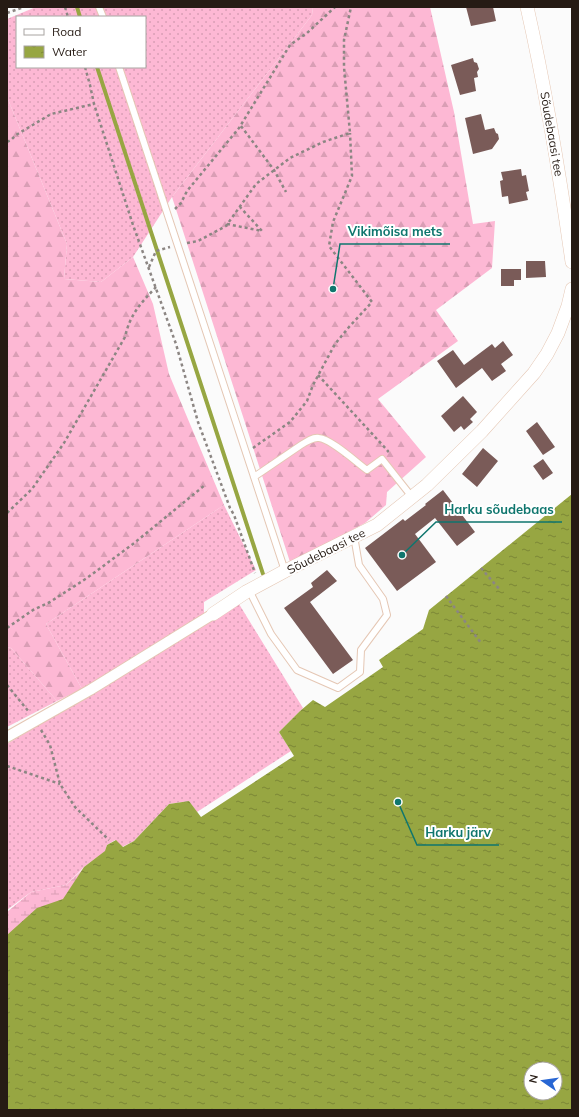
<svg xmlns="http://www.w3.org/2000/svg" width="579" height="1117" font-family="Mulish,sans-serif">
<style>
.grass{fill:url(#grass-dots);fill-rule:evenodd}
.forest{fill:url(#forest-firs)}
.wetland{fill:url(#wetland-marsh)}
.water{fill:url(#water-ripples);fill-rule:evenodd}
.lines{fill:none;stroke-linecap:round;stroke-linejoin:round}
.stream{stroke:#97a642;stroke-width:4}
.building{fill:#7a5b58}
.service-casing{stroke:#e5c7b4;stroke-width:8}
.pedestrian-casing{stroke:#e5c7b4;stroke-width:12}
.minor-casing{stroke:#e5c7b4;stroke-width:14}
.path{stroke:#8c8683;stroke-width:2.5;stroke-dasharray:3 3;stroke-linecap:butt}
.service{stroke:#fff;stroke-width:6}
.pedestrian{stroke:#fff;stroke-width:10}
.minor{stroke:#fff;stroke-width:13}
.labels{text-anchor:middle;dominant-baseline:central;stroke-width:4;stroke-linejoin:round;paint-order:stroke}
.street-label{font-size:12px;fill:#261b14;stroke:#fff}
.leader{fill:none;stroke:#0f766e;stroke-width:1.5}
.callout-dot{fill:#0f766e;stroke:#fff;stroke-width:1.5}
.callout-label{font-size:13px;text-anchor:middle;font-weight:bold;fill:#0f766e;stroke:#fff;stroke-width:4;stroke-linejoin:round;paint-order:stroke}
</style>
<defs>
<pattern id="grass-dots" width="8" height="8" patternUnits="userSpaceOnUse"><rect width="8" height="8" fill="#fdb8d4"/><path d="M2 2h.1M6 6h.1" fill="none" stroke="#d99eb5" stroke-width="1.8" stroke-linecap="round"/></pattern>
<pattern id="forest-firs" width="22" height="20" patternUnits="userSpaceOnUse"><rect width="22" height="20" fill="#fdb8d4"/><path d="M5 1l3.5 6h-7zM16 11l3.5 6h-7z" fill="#d99eb5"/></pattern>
<pattern id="wetland-marsh" width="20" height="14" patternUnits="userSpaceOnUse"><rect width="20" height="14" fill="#fdb8d4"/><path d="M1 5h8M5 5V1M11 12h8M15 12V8" fill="none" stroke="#d99eb5"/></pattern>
<pattern id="water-ripples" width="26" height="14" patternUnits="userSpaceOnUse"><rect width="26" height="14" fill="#97a642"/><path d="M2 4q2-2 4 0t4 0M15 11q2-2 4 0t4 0" fill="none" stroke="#7b8636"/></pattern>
</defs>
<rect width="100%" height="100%" fill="#fbfbfb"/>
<path class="grass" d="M 36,7 L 313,7 L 312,15 L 172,197 L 133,257 L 101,282 L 64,279 L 67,244 L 7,97 L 7,19 ZM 17,17 L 145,17 L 145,67 L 17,67 Z
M 224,505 L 256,570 L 204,602 L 204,614 L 82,689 L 46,624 Z
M 239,604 L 303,708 L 279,732 L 291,751 L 197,812 L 189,801 L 169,804 L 134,841 L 122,847 L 115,840 L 107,845 L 105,851 L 84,867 L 66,885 L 31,892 L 7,910 L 7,744 Z
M 7,647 L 11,648 L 57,701 L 7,727 Z"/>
<path class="forest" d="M 313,7 L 430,7 L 454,112 L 473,224 L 495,221 L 492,268 L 436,310 L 458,341 L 378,399 L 426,457 L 387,492 L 386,505 L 365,523 L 311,552 L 290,562 L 172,197 L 312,15 Z
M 7,97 L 67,244 L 64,279 L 101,282 L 133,257 L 153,304 L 169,374 L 224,505 L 46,624 L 82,689 L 57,701 L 11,648 L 7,647 Z"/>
<path class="wetland" d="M 108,846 L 123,908 L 7,983 L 7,912 L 31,892 L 66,885 Z"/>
<path class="water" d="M 572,494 L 572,1110 L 7,1110 L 7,935 L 37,908 L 63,899 L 84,867 L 105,851 L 107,845 L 116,840 L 123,847 L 134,841 L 169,804 L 189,801 L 201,817 L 294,756 L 279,732 L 300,711 L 313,700 L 325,707 L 383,667 L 379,660 L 423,629 L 429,610 ZM 531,1069 L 555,1069 L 555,1093 L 531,1093 Z"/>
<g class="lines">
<path class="stream" d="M 77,7 L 80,17
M 97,67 L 263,574"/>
</g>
<path class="building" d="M 466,7 L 493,7 L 496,21 L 471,26 Z
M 473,58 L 474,62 L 477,63 L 479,69 L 477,72 L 478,77 L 474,78 L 476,91 L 460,95 L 451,65 Z
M 481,114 L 485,130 L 494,128 L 496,133 L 498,134 L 499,139 L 492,149 L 473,154 L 465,118 Z
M 521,169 L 522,176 L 526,175 L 529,191 L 526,192 L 528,200 L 509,204 L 508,196 L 502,197 L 500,181 L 503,180 L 501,172 Z
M 526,261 L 545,261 L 546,277 L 526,278 Z
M 501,269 L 521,269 L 521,280 L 514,280 L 514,286 L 501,286 Z
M 503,341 L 513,355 L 501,364 L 506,371 L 492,381 L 482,368 L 456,388 L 437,361 L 453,350 L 464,365 L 492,344 L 495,348 Z
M 463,396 L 477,412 L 470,419 L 473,422 L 464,430 L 461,426 L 454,432 L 441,416 Z
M 537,422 L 555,447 L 543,455 L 526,431 Z
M 483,448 L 498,461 L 477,487 L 462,474 Z
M 543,459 L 553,473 L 543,480 L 533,466 Z
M 443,490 L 475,532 L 457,546 L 435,518 L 415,534 L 436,562 L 397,591 L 365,548 L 403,519 L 405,521 L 426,505 L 425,504 Z
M 327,570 L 337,581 L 310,602 L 353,660 L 333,674 L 284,608 L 313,587 L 311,583 Z"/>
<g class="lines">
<defs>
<path id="service" d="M 99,7 L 103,17
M 119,67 L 285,571
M 254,477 L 301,445 C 307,441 313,437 319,438 C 331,439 356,462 367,470 L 382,459 L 412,497
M 249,590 L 271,634 L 297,670 L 338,688 L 360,672 L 361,650 L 387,615 L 383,599 L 359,565 L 354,536"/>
<path id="pedestrian" d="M 7,737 L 90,690 L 213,614"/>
<path id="minor" d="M 527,7 C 546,91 560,177 572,262
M 213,614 L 246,592 L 285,571 L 377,525 L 427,485 L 482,431 L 534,373 L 547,354 L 558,333 L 568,306 L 572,289"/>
</defs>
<use href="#service" class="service-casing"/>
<use href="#pedestrian" class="pedestrian-casing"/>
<use href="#minor" class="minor-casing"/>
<path class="path" d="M 65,7 L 68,17
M 7,13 L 24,7
M 85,67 L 90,85 L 94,104 L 133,225 L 176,344 L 198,422 L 230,508 L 234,515 L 255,573
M 241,126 L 274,170 L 286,192
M 7,142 L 11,140 L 16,135 L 51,114 L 94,104
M 175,209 L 181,203 L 187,191 L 239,128 L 290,45 L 307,33 L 335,7
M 227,224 L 262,231 L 240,207
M 187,243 L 198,241 L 226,226 L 256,184 L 290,158 L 323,142 L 350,133 L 344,67 L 344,40 L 351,7
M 149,267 L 156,251 L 170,247
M 318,375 L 388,451 L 387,452
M 253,448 L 290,422 L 307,401 L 313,385 L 335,344 L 349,327 L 372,302 L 329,246 L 333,222 L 352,176 L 350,133
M 7,513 L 32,489 L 64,443 L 125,337 C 130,314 141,303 156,287
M 481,568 L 500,590
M 446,596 L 481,643
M 7,628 L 33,610 L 50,602 L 87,578 L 133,544 L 205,485
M 7,685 L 29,712
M 41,730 L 50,745 L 60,784 L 75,807 L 109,840
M 7,766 L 60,784"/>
<use href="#service" class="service"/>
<use href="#pedestrian" class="pedestrian"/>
<use href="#minor" class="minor"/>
</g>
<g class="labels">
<g class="street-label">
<text transform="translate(552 134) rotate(80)">Sõudebaasi tee</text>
<text transform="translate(326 551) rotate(-27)">Sõudebaasi tee</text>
</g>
</g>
<path class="leader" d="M333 289L340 244H450M402 555L436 522H562M398 802L417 845H499"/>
<g class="callout-dot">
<circle cx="333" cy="289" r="4"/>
<circle cx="402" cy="555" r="4"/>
<circle cx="398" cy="802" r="4"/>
</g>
<g class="callout-label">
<text x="395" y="236">Vikimõisa mets</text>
<text x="499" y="514">Harku sõudebaas</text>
<text x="458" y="837">Harku järv</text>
</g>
<rect width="579" height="1117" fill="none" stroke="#261b14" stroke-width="16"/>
<rect x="16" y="16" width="130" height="52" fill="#ffffff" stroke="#a8a4a1"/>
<rect x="24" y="29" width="20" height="6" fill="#ffffff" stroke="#a8a4a1"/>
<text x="52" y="36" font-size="12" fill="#261b14">Road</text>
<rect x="24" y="46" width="20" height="12" fill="url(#water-ripples)" stroke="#a8a4a1"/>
<text x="52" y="56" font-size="12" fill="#261b14">Water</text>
<g transform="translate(543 1081) rotate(283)"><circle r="19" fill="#ffffff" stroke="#a8a4a1"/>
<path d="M0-3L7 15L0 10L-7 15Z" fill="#2866d3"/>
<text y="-6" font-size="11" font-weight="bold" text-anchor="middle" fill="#261b14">N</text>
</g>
</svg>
